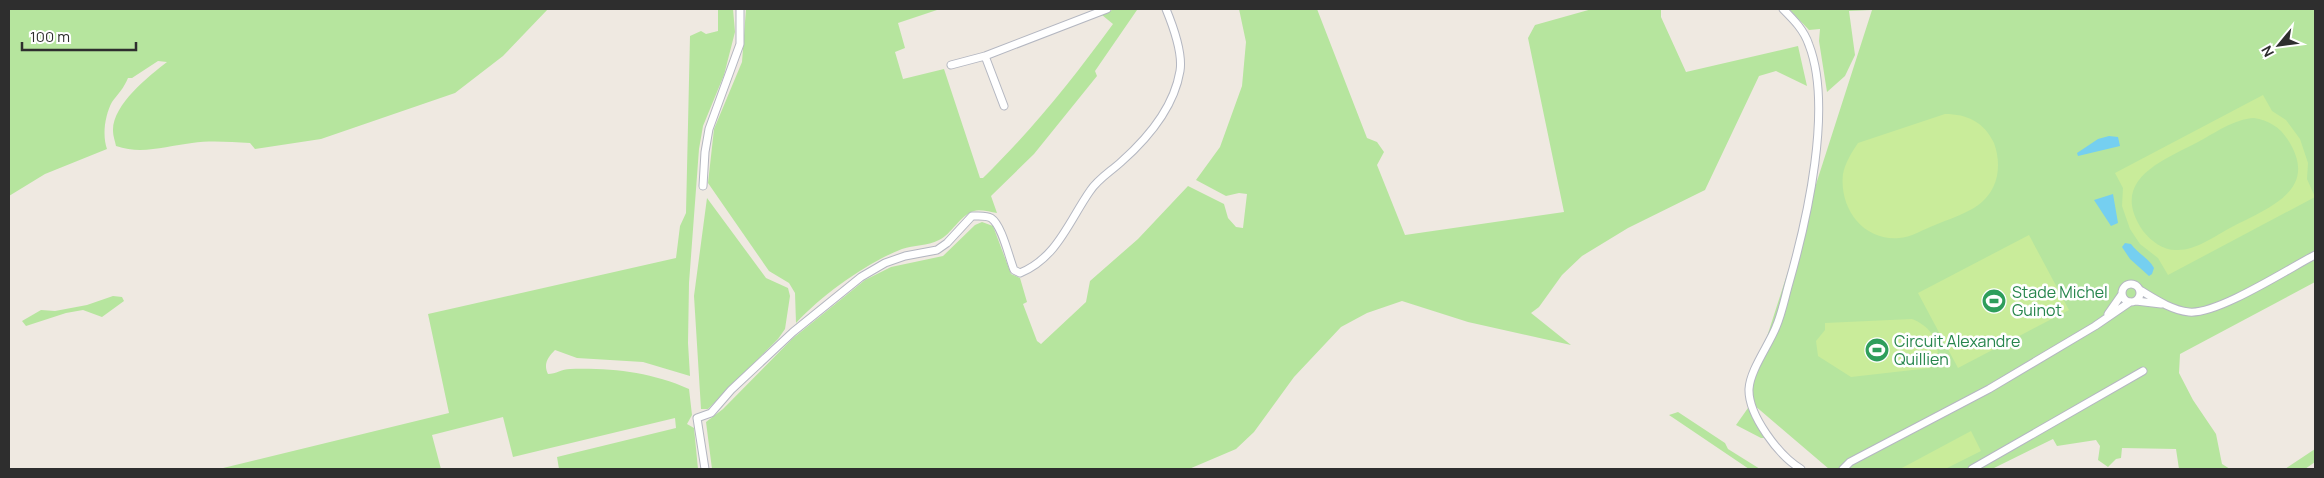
<svg xmlns="http://www.w3.org/2000/svg" width="2324" height="478" font-family="Manrope,sans-serif">
<style>
.green{fill:#b6e59e}
.pitch{fill:#c9ec9a;fill-rule:evenodd}
.water{fill:#75cff0}
.lines{fill:none;stroke-linecap:round;stroke-linejoin:round}
.minor-casing{stroke:#b4b7c1;stroke-width:9}
.minor{stroke:#fff;stroke-width:7}
.labels{text-anchor:middle;dominant-baseline:central;stroke-width:5;stroke-linejoin:round;paint-order:stroke}
.leisure-label{font-size:16px;fill:#27864d;stroke:#fff;text-anchor:start}
</style>
<rect width="100%" height="100%" fill="#efe9e1"/>
<path class="green" d="M 9,9 L 548,9 L 503,56 L 455,93 L 321,139 L 255,149 L 250,143 C 230,142 211,140 192,143 C 166,146 142,155 116,146 C 115,141 113,136 113,131 C 112,105 149,76 167,62 L 158,61 L 132,78 L 128,78 C 124,88 118,94 112,102 C 105,115 102,135 107,149 L 45,174 L 9,196 Z
M 718,9 L 733,9 L 735,32 L 724,75 L 703,126 L 699,149 L 689,283 L 688,343 L 690,376 L 643,362 L 577,358 L 555,350 C 548,357 543,364 548,374 C 556,374 562,369 570,369 C 613,368 650,372 689,389 L 692,415 L 687,424 L 694,428 L 698,469 L 559,469 L 557,457 L 676,428 L 675,418 L 513,457 L 503,417 L 432,435 L 441,469 L 219,469 L 449,413 L 428,314 L 676,258 L 680,226 L 686,213 L 690,36 L 701,31 L 706,34 L 718,31 Z
M 746,9 L 940,9 L 898,23 L 905,48 L 895,52 L 903,79 L 944,69 L 980,178 L 983,178 C 1033,129 1072,80 1113,24 L 1102,15 L 1114,9 L 1137,10 L 1095,71 L 1097,76 L 1034,154 L 991,196 L 997,213 C 990,212 980,209 974,211 C 959,216 952,234 939,240 C 927,246 914,245 902,249 C 866,263 822,295 796,323 L 795,293 L 789,283 L 769,271 L 708,183 L 714,129 L 742,62 Z
M 1239,9 L 1317,9 L 1367,138 L 1377,142 L 1384,152 L 1377,165 L 1405,235 L 1564,212 L 1528,38 L 1535,25 L 1592,9 L 1661,9 L 1661,17 L 1686,72 L 1798,46 L 1807,86 L 1776,71 L 1759,76 L 1705,190 L 1628,228 L 1582,256 L 1562,275 L 1539,307 L 1531,313 L 1571,345 L 1468,322 L 1402,301 L 1367,313 L 1341,327 L 1294,377 L 1254,432 L 1236,449 L 1189,469 L 712,469 L 706,422 L 723,409 L 792,339 L 865,280 L 891,267 L 943,256 L 975,225 L 982,222 L 993,226 L 1011,274 L 1020,278 L 1027,302 L 1023,304 L 1037,341 L 1041,344 L 1086,302 L 1090,281 L 1138,239 L 1188,186 L 1224,204 L 1228,218 L 1236,227 L 1243,228 L 1247,194 L 1239,193 L 1226,196 L 1196,180 L 1220,147 L 1242,86 L 1246,42 Z
M 1789,9 L 2315,9 L 2315,282 L 2180,354 L 2179,373 L 2193,400 L 2216,434 L 2222,464 L 2230,469 L 2179,469 L 2176,449 L 2122,448 L 2121,458 L 2116,459 L 2108,467 L 2098,460 L 2100,446 L 2096,440 L 2057,446 L 2053,439 L 1992,469 L 1979,469 L 2100,399 L 1971,469 L 1829,469 L 1747,399 L 1872,10 L 1849,11 L 1855,55 L 1845,76 L 1827,92 L 1819,41 L 1820,29 L 1809,30 Z
M 707,198 L 766,278 L 788,288 L 790,296 L 785,329 L 778,339 L 708,409 L 701,409 L 694,296 Z
M 113,296 L 122,297 L 124,301 L 102,317 L 83,310 L 66,313 L 26,326 L 22,321 L 41,310 L 55,311 L 87,305 Z
M 1748,408 L 1765,438 L 1761,438 L 1736,425 Z
M 1678,412 L 1725,443 L 1728,449 L 1760,469 L 1749,469 L 1669,415 Z
M 2315,449 L 2315,462 L 2305,469 L 2285,469 Z"/>
<path class="pitch" d="M 2263,95 L 2272,111 L 2286,120 L 2300,139 L 2308,163 L 2307,179 L 2315,197 L 2168,275 L 2158,258 L 2140,244 L 2130,229 L 2122,206 L 2123,188 L 2115,173 ZM 2254,118 C 2268,120 2280,127 2288,140 C 2321,191 2266,209 2230,228 C 2215,236 2196,250 2178,250 C 2164,251 2152,242 2143,231 C 2108,180 2162,161 2198,142 C 2215,133 2234,119 2254,118 Z
M 1945,114 C 1967,114 1984,122 1994,143 C 1998,154 1999,165 1997,176 C 1990,208 1961,214 1935,225 C 1924,229 1910,238 1899,238 C 1863,241 1839,208 1843,174 C 1845,163 1852,152 1858,143 Z
M 2029,235 L 2069,310 L 1958,368 L 1918,293 Z
M 1912,319 C 1930,326 1939,340 1938,360 L 1930,368 L 1851,377 L 1818,356 L 1816,341 L 1825,330 L 1825,323 Z
M 1971,431 L 1981,451 L 1945,469 L 1900,469 Z"/>
<path class="water" d="M 2109,136 L 2118,137 L 2120,146 L 2078,156 L 2077,153 L 2098,139 Z
M 2113,194 L 2118,223 L 2111,226 L 2094,200 Z
M 2125,243 L 2131,244 C 2137,253 2149,258 2154,268 L 2152,274 L 2149,276 L 2130,259 L 2122,247 Z"/>
<g class="lines">
<defs>
<path id="minor" d="M 1783,9 C 1794,20 1804,30 1809,45 C 1833,107 1807,220 1789,283 C 1785,297 1782,313 1776,327 C 1769,345 1750,370 1749,389 C 1748,415 1779,456 1801,469
M 985,56 L 1004,106
M 951,65 L 985,56 L 1107,9
M 703,186 L 705,152 L 709,129 L 740,44 L 740,9
M2122 293a9 9 0 1 1 18 0a9 9 0 1 1-18 0Z
M 2140,290 C 2155,299 2171,310 2189,312 C 2217,315 2288,269 2315,255
M 2136,301 L 2161,304
M 2108,314 L 2122,294
M 705,469 L 697,418 L 711,413 L 731,390 L 793,332 L 861,277 L 885,263 L 905,256 L 937,250 L 947,243 L 972,216 C 978,216 986,215 991,218 C 1002,225 1009,258 1014,270 L 1020,273 C 1057,258 1069,221 1090,191 C 1098,179 1110,172 1121,162 C 1147,139 1174,107 1180,71 C 1183,53 1173,26 1166,9
M 1843,469 L 1850,462 L 1989,389 L 2095,326 L 2130,302
M 1972,469 L 2143,371"/>
</defs>
<use href="#minor" class="minor-casing"/>
<use href="#minor" class="minor"/>
</g>
<defs>
<symbol id="stadium-disc" viewBox="-11 -11 22 22"><circle r="9.5" fill="#2e9e5b" stroke="#fff"/><path d="M0-5a6.5 5 0 1 0 0 10a6.5 5 0 1 0 0-10ZM-3.5-1.8h7v3.6h-7Z" fill="#fff"/></symbol>
</defs>
<g fill-rule="evenodd">
<use href="#stadium-disc" x="1980" y="287" width="28" height="28"/>
<use href="#stadium-disc" x="1863" y="336" width="28" height="28"/>
</g>
<g class="labels">
<g class="leisure-label">
<text x="2012" y="292">Stade Michel<tspan x="2012" dy="18">Guinot</tspan></text>
<text x="1894" y="341">Circuit Alexandre<tspan x="1894" dy="18">Quillien</tspan></text>
</g>
</g>
<rect width="2324" height="478" fill="none" stroke="#2e2e2e" stroke-width="20"/>
<g transform="translate(2279 45) rotate(241)" stroke="#ffffff" stroke-width="4" paint-order="stroke">
<path d="M0-4L9 19L0 12L-9 19Z" fill="#2e2e2e"/>
<text y="-8" font-size="14" font-weight="bold" text-anchor="middle" fill="#2e2e2e">N</text>
</g>
<path d="M22 42v8h114v-8" fill="none" stroke="#2e2e2e" stroke-width="2.5"/>
<text x="30" y="42" font-size="15" fill="#2e2e2e" stroke="#ffffff" stroke-width="4" paint-order="stroke">100 m</text>
</svg>
